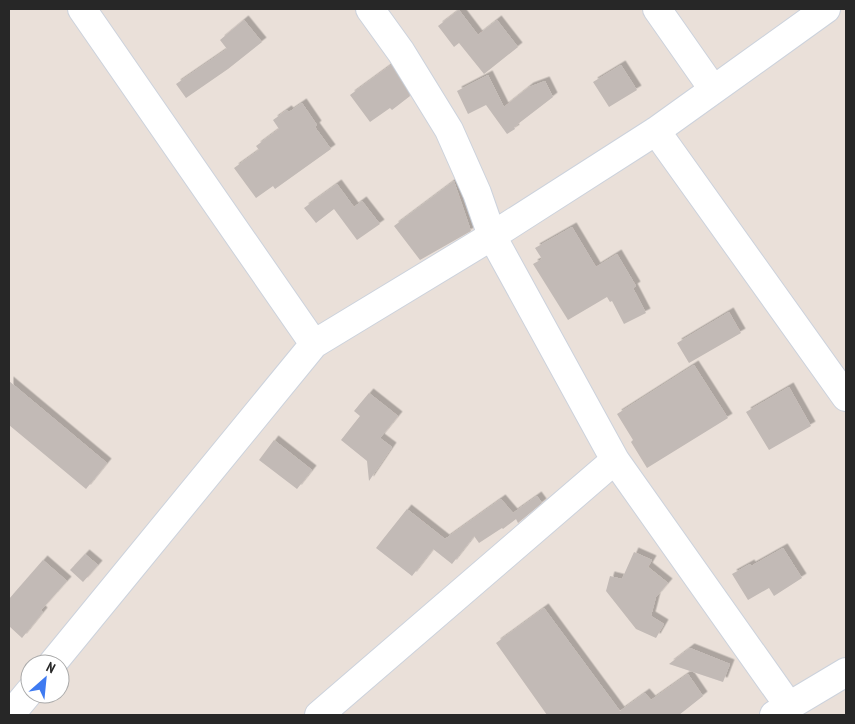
<svg xmlns="http://www.w3.org/2000/svg" width="855" height="724" font-family="'PT Sans Narrow',sans-serif">
<style>
.building{fill:#c2bab6;filter:url(#shadow)}
.lines{fill:none;stroke-linecap:round;stroke-linejoin:round}
.minor-casing{stroke:#ccd2dc;stroke-width:30}
.minor{stroke:#fff;stroke-width:28}
</style>
<defs>
<filter id="shadow"><feDropShadow dx="4.5" dy="-4.5" stdDeviation="0" flood-color="#0004"/></filter>
</defs>
<rect width="100%" height="100%" fill="#eae0d9"/>
<path class="building" d="M 459,10 L 478,35 L 497,20 L 518,47 L 484,74 L 459,43 L 454,47 L 438,26 Z
M 244,20 L 262,42 L 228,69 L 186,98 L 176,84 L 227,49 L 220,40 Z
M 391,65 L 410,96 L 392,110 L 390,108 L 370,122 L 350,95 Z
M 621,65 L 637,90 L 609,107 L 593,82 Z
M 488,75 L 504,107 L 529,87 L 545,81 L 553,97 L 514,127 L 515,129 L 507,134 L 486,105 L 468,114 L 457,91 Z
M 302,103 L 317,125 L 315,127 L 331,149 L 275,189 L 273,186 L 256,198 L 234,168 L 259,150 L 256,146 L 279,129 L 273,120 L 287,110 L 289,112 Z
M 454,181 L 471,231 L 420,260 L 394,226 Z
M 337,184 L 354,207 L 362,201 L 380,224 L 357,240 L 334,209 L 316,223 L 304,208 Z
M 572,227 L 596,267 L 617,254 L 636,286 L 633,288 L 646,313 L 624,324 L 612,301 L 610,302 L 607,297 L 568,320 L 533,264 L 542,259 L 535,248 Z
M 729,312 L 741,333 L 689,363 L 677,343 Z
M 694,365 L 728,418 L 647,468 L 631,442 L 633,440 L 617,414 Z
M 9,381 L 107,463 L 86,489 L 9,425 Z
M 789,387 L 811,426 L 769,450 L 746,412 Z
M 369,393 L 398,416 L 380,438 L 392,447 L 369,481 L 367,461 L 341,440 L 360,416 L 354,411 Z
M 274,440 L 312,470 L 297,489 L 259,460 Z
M 537,496 L 542,503 L 518,523 L 516,519 L 503,529 L 502,528 L 479,543 L 474,536 L 452,564 L 433,549 L 412,576 L 376,548 L 407,509 L 445,539 L 501,499 L 513,513 Z
M 783,548 L 802,578 L 774,596 L 769,588 L 748,600 L 732,574 L 750,564 L 751,566 Z
M 634,552 L 652,560 L 648,567 L 668,583 L 656,597 L 651,616 L 664,624 L 656,638 L 636,629 L 606,591 L 610,576 L 622,579 Z
M 85,554 L 98,565 L 83,582 L 70,570 Z
M 43,560 L 67,581 L 41,610 L 43,612 L 22,638 L 9,626 L 9,599 Z
M 544,608 L 620,711 L 645,693 L 651,700 L 688,674 L 703,696 L 679,715 L 547,715 L 496,643 Z
M 690,648 L 730,664 L 723,682 L 669,664 Z"/>
<g class="lines">
<defs>
<path id="minor" d="M 82,9 L 314,344
M 370,9 L 401,52 L 449,130 L 477,193 L 492,236 L 615,460 L 789,706
M 657,9 L 713,89
M 656,131 L 846,397
M 52,664 L 314,344 L 492,236 L 656,131 L 826,9
M 10,715 L 30,691
M 319,715 L 615,460
M 774,715 L 846,672"/>
</defs>
<use href="#minor" class="minor-casing"/>
<use href="#minor" class="minor"/>
</g>
<rect width="855" height="724" fill="none" stroke="#272727" stroke-width="20"/>
<g transform="translate(45 679) rotate(27)"><circle r="24" fill="#ffffff" stroke="#a9a9a9"/>
<path d="M0-4L9 19L0 12L-9 19Z" fill="#3e7af1"/>
<text y="-8" font-size="14" font-weight="bold" text-anchor="middle" fill="#272727">N</text>
</g>
</svg>
